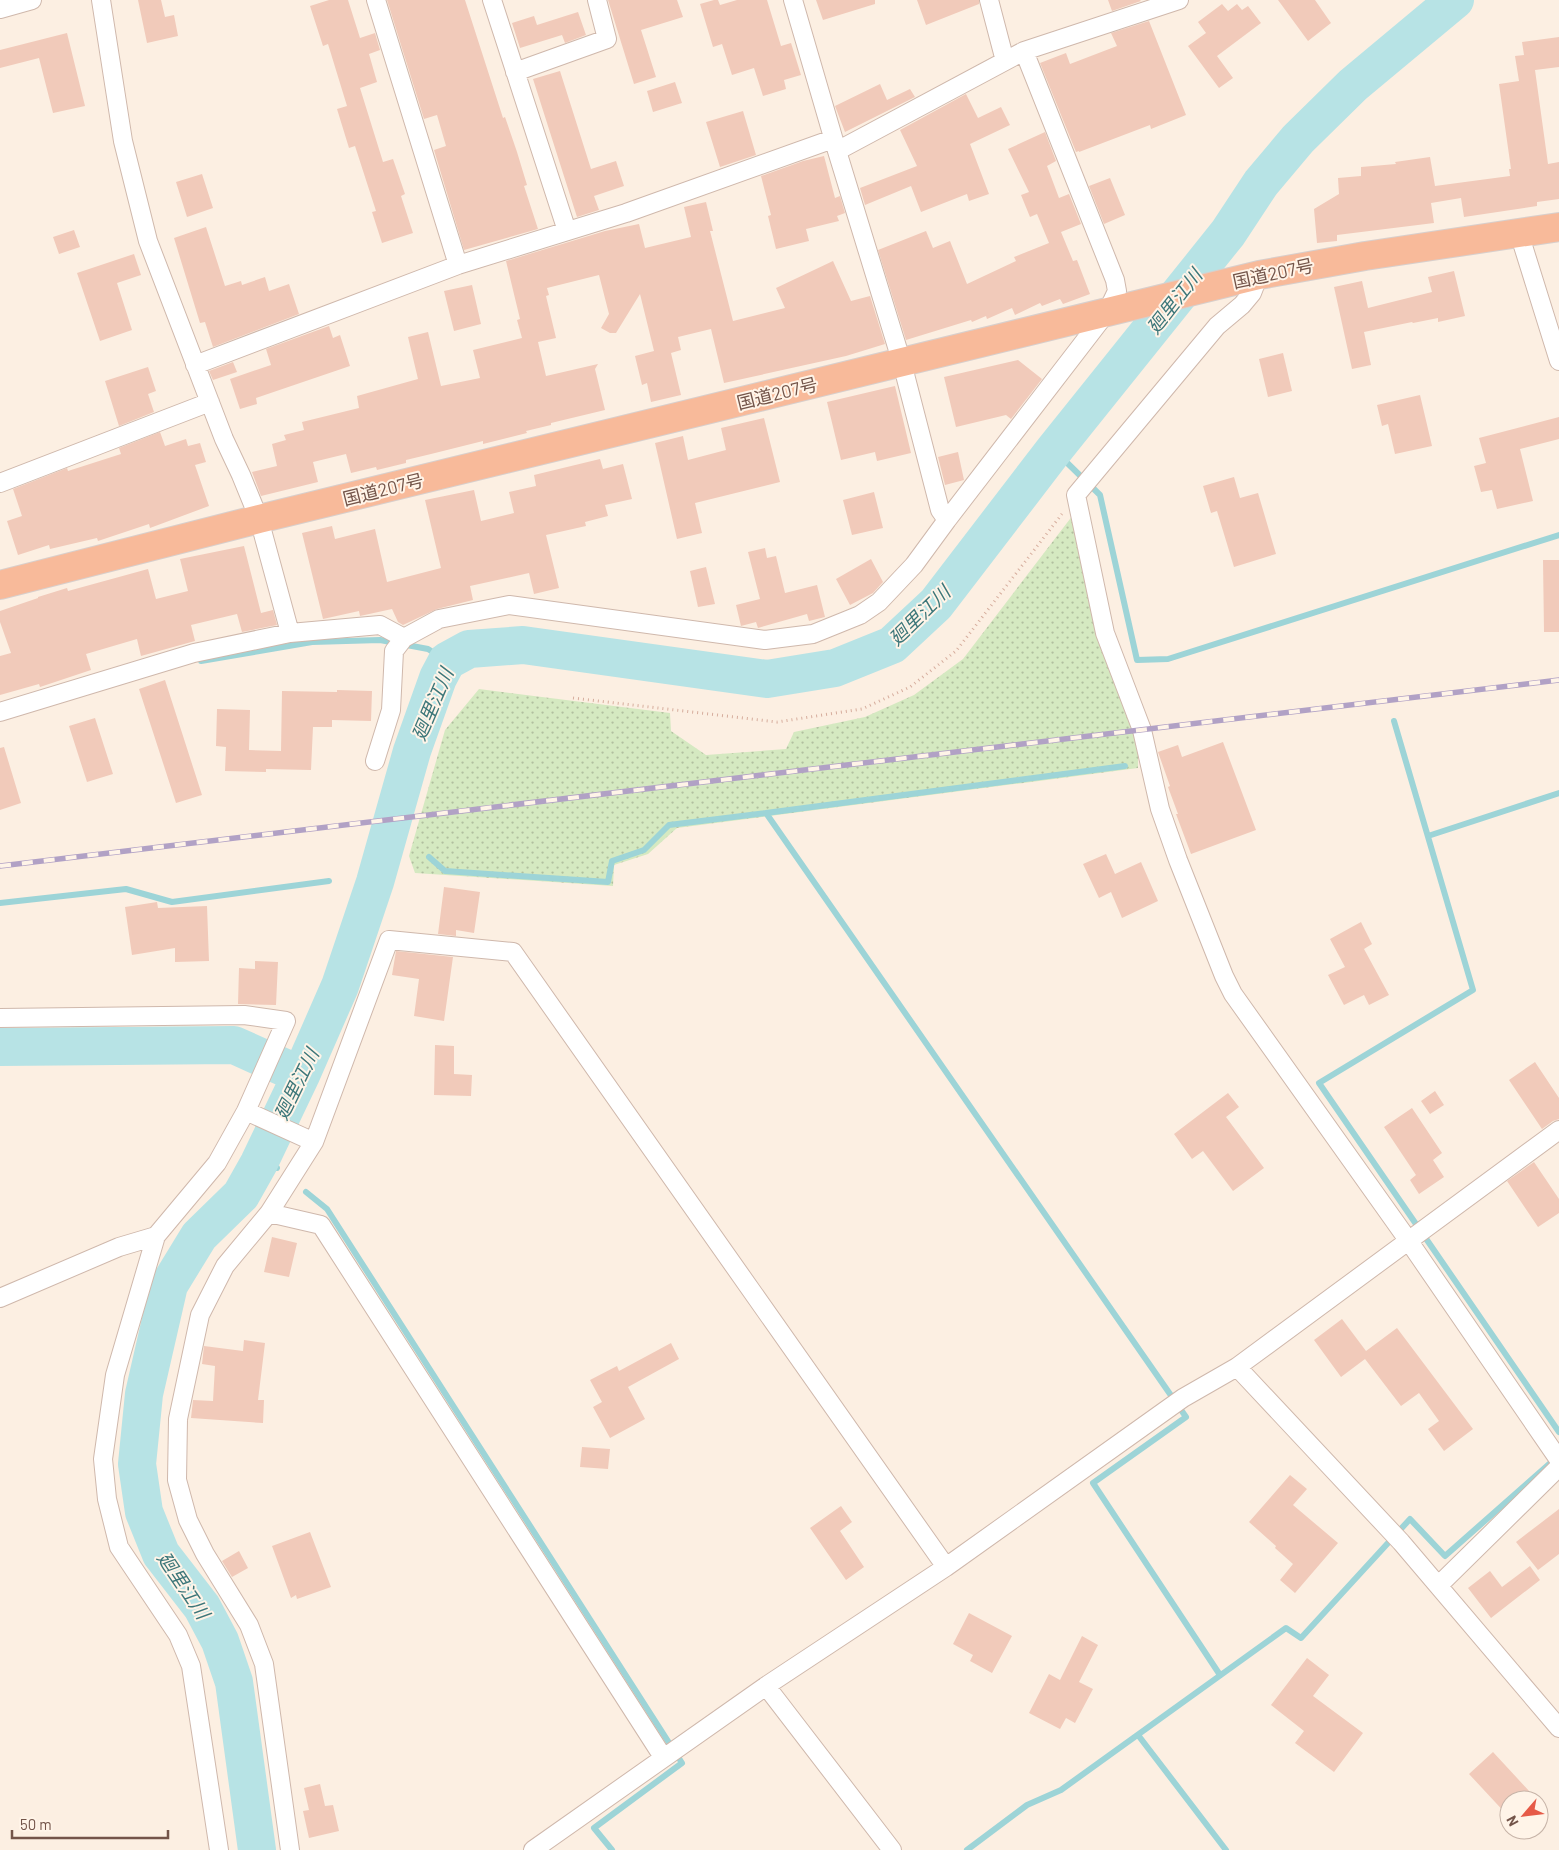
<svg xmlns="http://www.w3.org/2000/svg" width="1559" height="1850" font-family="Barlow,'Noto Sans JP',sans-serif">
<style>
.grass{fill:url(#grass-dots)}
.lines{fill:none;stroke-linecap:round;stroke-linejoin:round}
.stream{stroke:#9dd4d7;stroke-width:6}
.river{stroke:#b7e3e5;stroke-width:38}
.building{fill:#f1caba}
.minor-casing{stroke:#cfb8ac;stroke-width:20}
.trunk-casing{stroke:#d8cfcc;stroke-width:30}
.path{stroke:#d6ad9d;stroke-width:3;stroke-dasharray:1 4;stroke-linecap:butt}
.minor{stroke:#fff;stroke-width:18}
.trunk{stroke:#f8ba9a;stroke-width:28}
.rail-casing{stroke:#b1a1c5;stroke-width:5.5}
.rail{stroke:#fff4e8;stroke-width:4;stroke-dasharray:11;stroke-linecap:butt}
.labels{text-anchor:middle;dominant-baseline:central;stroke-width:4;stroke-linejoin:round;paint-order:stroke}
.street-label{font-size:18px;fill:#735449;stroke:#fff4e8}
.water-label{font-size:19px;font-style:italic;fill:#3c7679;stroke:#fff4e8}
</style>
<defs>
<pattern id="grass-dots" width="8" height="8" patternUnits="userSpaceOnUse" patternTransform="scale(1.25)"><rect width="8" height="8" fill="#d5e9c1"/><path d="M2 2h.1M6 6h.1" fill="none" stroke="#b1bf9f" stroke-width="1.8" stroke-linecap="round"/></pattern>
</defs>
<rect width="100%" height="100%" fill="#fcefe2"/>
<path class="grass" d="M 1073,515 L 1138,742 L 1138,768 L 677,828 L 648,854 L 614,865 L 613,886 L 415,873 L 409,856 L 445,730 L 479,689 L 670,713 L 671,731 L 706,755 L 786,749 L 794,732 L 865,717 L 914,695 L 963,659 Z"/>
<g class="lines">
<path class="stream" d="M 1054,450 L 1100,495 L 1137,660 L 1168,659 L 1559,535
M 201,661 L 312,642 L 380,640 L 428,649 L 447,661
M 1394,721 L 1473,990 L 1319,1083 L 1559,1432
M 766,813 L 1125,766
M 1428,836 L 1559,793
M 429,857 L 445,871 L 608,882 L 612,861 L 644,850 L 669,825 L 766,813 L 1186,1417 L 1093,1483 L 1220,1675
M 0,903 L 126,889 L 172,902 L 329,881
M 259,1163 L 277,1168
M 306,1192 L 327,1209 L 682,1763 L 594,1828 L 612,1850
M 1138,1735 L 1226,1850
M 967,1850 L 1027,1805 L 1061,1790 L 1286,1628 L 1301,1638 L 1410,1519 L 1445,1556 L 1556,1458"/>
<path class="river" d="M 0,1047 L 234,1045 L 301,1075
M 257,1850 L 234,1682 L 220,1641 L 202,1607 L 161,1554 L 144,1512 L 137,1464 L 144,1394 L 169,1285 L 199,1236 L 241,1195 L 259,1163 L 301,1075 L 340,986 L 375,882 L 412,751 L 438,678 L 447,661 L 469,649 L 523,645 L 767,679 L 835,668 L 892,645 L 936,604 L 1054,450 L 1228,233 L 1261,183 L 1298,139 L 1353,85 L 1455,0"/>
</g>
<path class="building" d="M 138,0 L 161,0 L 165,17 L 174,15 L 178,36 L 147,43 Z
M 329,0 L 348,0 L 360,38 L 375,33 L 380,50 L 369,54 L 377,82 L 360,88 L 383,162 L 393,159 L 405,194 L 401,196 L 413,233 L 382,243 L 372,212 L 376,211 L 355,146 L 349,148 L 337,109 L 347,106 L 328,44 L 323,46 L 310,6 Z
M 387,0 L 465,0 L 503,118 L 505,117 L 517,152 L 527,185 L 524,186 L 538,229 L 464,250 L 434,150 L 446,146 L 437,115 L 424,119 Z
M 608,0 L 677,0 L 683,17 L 641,30 L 656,77 L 634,84 Z
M 714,0 L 718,0 L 720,5 L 737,0 L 767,0 L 781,46 L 791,43 L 801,75 L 784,80 L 786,89 L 763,96 L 754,68 L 732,75 L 722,44 L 713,47 L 700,4 Z
M 816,0 L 875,0 L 875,4 L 823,20 Z
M 917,0 L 979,0 L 979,4 L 926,25 Z
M 1108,0 L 1140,0 L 1141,1 L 1112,11 Z
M 1278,0 L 1315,0 L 1331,23 L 1308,41 Z
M 1222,4 L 1228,11 L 1237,4 L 1242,10 L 1248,6 L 1261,23 L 1217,56 L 1233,78 L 1219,88 L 1188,46 L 1206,33 L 1198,22 Z
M 578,12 L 586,35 L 565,43 L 562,35 L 520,48 L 512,23 L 534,16 L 537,25 Z
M 1149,21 L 1186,115 L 1151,129 L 1150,125 L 1079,152 L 1079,151 L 1076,152 L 1040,63 L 1066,53 L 1070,64 L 1117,46 L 1111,33 Z
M 67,33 L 85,106 L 53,113 L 39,58 L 0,68 L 0,50 Z
M 1559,37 L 1559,67 L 1535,70 L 1548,164 L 1559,162 L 1559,199 L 1537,202 L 1537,206 L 1464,217 L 1461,198 L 1431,203 L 1434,223 L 1337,235 L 1337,241 L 1317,243 L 1314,209 L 1339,194 L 1338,178 L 1361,176 L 1361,167 L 1396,164 L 1395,162 L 1430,157 L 1435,186 L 1510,176 L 1509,169 L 1511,169 L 1499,84 L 1519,81 L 1515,56 L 1524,55 L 1522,42 Z
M 560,71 L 591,169 L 616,161 L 624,186 L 594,196 L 599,210 L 577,217 L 533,79 Z
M 675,82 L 682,103 L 653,112 L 647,91 Z
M 880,84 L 887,100 L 910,89 L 915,97 L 845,132 L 835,106 Z
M 966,94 L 978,118 L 1001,107 L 1010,125 L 970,144 L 989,194 L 969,201 L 967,194 L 921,212 L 911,186 L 865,205 L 860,188 L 917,166 L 900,130 Z
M 743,111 L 756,155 L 720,167 L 706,122 Z
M 1045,132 L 1056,161 L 1047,166 L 1059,198 L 1069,194 L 1081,224 L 1061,232 L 1073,261 L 1077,260 L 1090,294 L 1063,304 L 1060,299 L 1042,306 L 1040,303 L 1015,315 L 1012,308 L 987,319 L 986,316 L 972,322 L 971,320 L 906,340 L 878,250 L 926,231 L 933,248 L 950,241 L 967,284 L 1016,261 L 1014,257 L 1049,243 L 1037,214 L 1030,217 L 1021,195 L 1029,192 L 1008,149 Z
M 824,156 L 835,198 L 840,196 L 845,213 L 837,216 L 839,221 L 806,229 L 809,241 L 776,249 L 768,216 L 771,215 L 761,176 L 803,161 Z
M 202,174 L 213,208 L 187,217 L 176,182 Z
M 1110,178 L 1125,215 L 1104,224 L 1089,186 Z
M 706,202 L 713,231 L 710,231 L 733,321 L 785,308 L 776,288 L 833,261 L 851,301 L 870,296 L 885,344 L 846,356 L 724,383 L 711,329 L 678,337 L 681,350 L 671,353 L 681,395 L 651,402 L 647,383 L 642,385 L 635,356 L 654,351 L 640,294 L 616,333 L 610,333 L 601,328 L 609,314 L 599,275 L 547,288 L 549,295 L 546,296 L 556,338 L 538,342 L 546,376 L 598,364 L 595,369 L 605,410 L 551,423 L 551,425 L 526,431 L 527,433 L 483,444 L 483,441 L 431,454 L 406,460 L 406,463 L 377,470 L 376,467 L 351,473 L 346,454 L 313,462 L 318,482 L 261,496 L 252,472 L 277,466 L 272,444 L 286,440 L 284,435 L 304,430 L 302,422 L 359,408 L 357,396 L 418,379 L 408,337 L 428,332 L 441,386 L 480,378 L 473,350 L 522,338 L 517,320 L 520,319 L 506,261 L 605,231 L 639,224 L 645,248 L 691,237 L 684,207 Z
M 206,227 L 225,286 L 241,281 L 242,285 L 265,277 L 269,291 L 289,284 L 299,314 L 213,347 L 205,322 L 200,323 L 174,238 Z
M 74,230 L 80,247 L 59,254 L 53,237 Z
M 134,254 L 141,275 L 117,283 L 132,330 L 100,341 L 77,273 Z
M 1454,271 L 1465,316 L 1438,322 L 1438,318 L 1413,323 L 1412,322 L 1364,332 L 1371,365 L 1352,369 L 1334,287 L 1362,281 L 1368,308 L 1432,292 L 1428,277 Z
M 472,285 L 481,324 L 454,331 L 444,291 Z
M 329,326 L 333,338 L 340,335 L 350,366 L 256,398 L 257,404 L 240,409 L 230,379 L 271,365 L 266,349 Z
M 1283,353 L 1292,391 L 1268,397 L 1259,359 Z
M 1018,360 L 1042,379 L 1011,419 L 1006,415 L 956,427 L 944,377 Z
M 233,362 L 237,372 L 213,380 L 209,371 Z
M 148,367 L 156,391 L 148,394 L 154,412 L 119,426 L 105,381 Z
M 895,386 L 911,453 L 877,461 L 875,452 L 841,460 L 827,402 Z
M 1420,395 L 1432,446 L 1395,454 L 1388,424 L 1382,426 L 1377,405 Z
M 1559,417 L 1559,439 L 1520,449 L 1533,501 L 1497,509 L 1492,490 L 1481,492 L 1474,466 L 1486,463 L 1479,438 Z
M 764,418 L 780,482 L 695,503 L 702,533 L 677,539 L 655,443 L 683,436 L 688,460 L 726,450 L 721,428 Z
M 160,432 L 165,446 L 186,439 L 188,446 L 200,443 L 206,462 L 195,465 L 209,506 L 150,528 L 149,524 L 98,541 L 97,538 L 50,549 L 49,545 L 18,555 L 7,521 L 22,516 L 13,489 L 67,468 L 68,471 L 121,454 L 119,448 Z
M 958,452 L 964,480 L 945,485 L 938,457 Z
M 600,459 L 603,469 L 623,464 L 632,499 L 605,505 L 608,516 L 585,522 L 586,526 L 546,535 L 559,588 L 534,594 L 529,573 L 470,586 L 473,600 L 437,609 L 403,625 L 398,622 L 392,609 L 360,616 L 359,611 L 323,619 L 302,533 L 332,526 L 335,539 L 375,529 L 387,582 L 441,568 L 425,500 L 474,490 L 481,521 L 514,513 L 509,492 L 536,486 L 534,475 Z
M 1234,477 L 1240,498 L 1258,493 L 1276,554 L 1234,567 L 1217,511 L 1211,513 L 1203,486 Z
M 874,492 L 883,528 L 852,535 L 843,500 Z
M 244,546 L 261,613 L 273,610 L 277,625 L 242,632 L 237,614 L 191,625 L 195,641 L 141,656 L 137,639 L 86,654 L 91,670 L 40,687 L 39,684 L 0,695 L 0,656 L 11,653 L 0,622 L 0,611 L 38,598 L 38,597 L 67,588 L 68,591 L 148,569 L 156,599 L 188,591 L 180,559 Z
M 765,548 L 767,558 L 776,556 L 785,593 L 817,585 L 825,617 L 809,621 L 807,614 L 758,628 L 756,622 L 741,626 L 736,605 L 760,599 L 748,552 Z
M 871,559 L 883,582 L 873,593 L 850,605 L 836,579 Z
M 1543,560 L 1559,560 L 1559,632 L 1544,632 Z
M 706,567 L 715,604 L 698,607 L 690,571 Z
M 165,680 L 202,795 L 176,803 L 139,689 Z
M 337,690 L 372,691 L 371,721 L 332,720 L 332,727 L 313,727 L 311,770 L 266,769 L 266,772 L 225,771 L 226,747 L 216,746 L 217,709 L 250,710 L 249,750 L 281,751 L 282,691 L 337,692 Z
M 95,718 L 113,774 L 87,782 L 69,726 Z
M 1223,742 L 1256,830 L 1191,854 L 1176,814 L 1178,814 L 1168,787 L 1170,786 L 1158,752 L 1178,745 L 1182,757 Z
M 4,747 L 21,803 L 0,810 L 0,748 Z
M 1106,854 L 1115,874 L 1141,862 L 1158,901 L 1122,918 L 1111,892 L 1099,898 L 1083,864 Z
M 444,887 L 480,892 L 474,933 L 456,930 L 456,936 L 438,934 Z
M 157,902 L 158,908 L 207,906 L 209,961 L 175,962 L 175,948 L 132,955 L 125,907 Z
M 1361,922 L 1372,944 L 1364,949 L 1389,995 L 1369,1005 L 1364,995 L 1344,1005 L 1328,975 L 1345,967 L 1330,939 Z
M 396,951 L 453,957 L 444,1021 L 414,1016 L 419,979 L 392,975 Z
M 255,961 L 278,962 L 276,1005 L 238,1004 L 239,968 L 255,969 Z
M 435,1045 L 454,1046 L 454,1074 L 472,1075 L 471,1096 L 434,1095 Z
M 1535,1062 L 1559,1098 L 1559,1119 L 1553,1121 L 1542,1129 L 1509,1080 Z
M 1435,1091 L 1444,1105 L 1430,1114 L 1421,1101 Z
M 1228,1093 L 1239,1107 L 1226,1117 L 1264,1168 L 1233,1191 L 1203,1151 L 1192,1159 L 1174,1134 Z
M 1412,1108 L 1442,1153 L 1433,1160 L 1444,1177 L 1419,1194 L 1410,1180 L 1416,1175 L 1384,1127 Z
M 1534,1162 L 1559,1199 L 1559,1213 L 1538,1227 L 1507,1181 Z
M 272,1237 L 297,1243 L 289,1277 L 264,1272 Z
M 1342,1319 L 1366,1351 L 1397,1328 L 1473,1429 L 1444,1451 L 1428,1429 L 1439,1421 L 1419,1393 L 1401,1406 L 1365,1359 L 1341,1377 L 1314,1340 Z
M 244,1340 L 265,1343 L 258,1400 L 264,1400 L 263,1423 L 191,1418 L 193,1400 L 213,1401 L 215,1366 L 202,1364 L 204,1346 L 243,1351 Z
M 671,1343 L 679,1359 L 628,1387 L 645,1419 L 610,1438 L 593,1407 L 602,1402 L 590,1380 L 617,1366 L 619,1371 Z
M 582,1447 L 610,1449 L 608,1469 L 580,1467 Z
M 1290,1475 L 1307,1489 L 1293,1505 L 1338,1543 L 1295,1593 L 1280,1580 L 1293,1564 L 1275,1548 L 1276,1546 L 1249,1522 Z
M 841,1506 L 852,1522 L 840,1531 L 864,1567 L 846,1580 L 810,1528 Z
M 1559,1509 L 1559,1554 L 1538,1570 L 1516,1542 Z
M 310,1532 L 331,1587 L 297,1599 L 296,1595 L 291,1598 L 272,1546 Z
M 239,1551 L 248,1568 L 232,1577 L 222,1561 Z
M 1530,1566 L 1540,1580 L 1491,1618 L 1468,1588 L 1490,1571 L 1502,1587 Z
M 969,1613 L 1012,1636 L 992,1673 L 970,1661 L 973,1655 L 953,1644 Z
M 1082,1636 L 1098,1645 L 1079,1682 L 1093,1689 L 1075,1723 L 1066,1718 L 1060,1729 L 1029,1713 L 1049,1674 L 1060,1680 Z
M 1307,1658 L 1329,1675 L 1313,1696 L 1363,1733 L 1334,1772 L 1295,1743 L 1304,1731 L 1271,1705 Z
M 1493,1752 L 1530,1792 L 1521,1800 L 1509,1800 L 1509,1817 L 1469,1774 Z
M 320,1784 L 325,1806 L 333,1805 L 339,1831 L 309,1838 L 303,1811 L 309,1810 L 304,1788 Z"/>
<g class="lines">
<defs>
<path id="minor" d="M 101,0 L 123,141 L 148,241 L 224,439 L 241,475 L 259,519 L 290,633
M 376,0 L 458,265
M 492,0 L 567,231
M 793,0 L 837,151 L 902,363 L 940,510 L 947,520
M 989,0 L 1005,61
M 0,9 L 32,0
M 515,72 L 607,39 L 597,0
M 837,151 L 1024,51 L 1179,0
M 1519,233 L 1559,361
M 1259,275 L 1252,293 L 1242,305 L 1217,326 L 1076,495 L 1105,633 L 1142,730 L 1160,809 L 1178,860 L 1224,976 L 1233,994 L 1408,1240 L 1559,1460
M 195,365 L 458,265 L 626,213 L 833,139
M 0,483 L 210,402
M 0,712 L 194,653 L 290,633 L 380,625 L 404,638 L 439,619 L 509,605 L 765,640 L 813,634 L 860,615 L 879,602 L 914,565 L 947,520 L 1107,312 L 1117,291 L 1115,280 L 1024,51
M 375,761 L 391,710 L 394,651 L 404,638
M 0,1018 L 244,1015 L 286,1021 L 246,1111 L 217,1163 L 156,1236 L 119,1247 L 0,1298
M 246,1111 L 314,1142
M 269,1213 L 225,1266 L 200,1315 L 178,1419 L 177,1480 L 188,1520 L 205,1554 L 249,1625 L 264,1664 L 290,1850
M 156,1236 L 115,1375 L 103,1459 L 107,1499 L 119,1547 L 178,1635 L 191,1666 L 219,1850
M 1237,1367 L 1401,1542 L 1559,1728
M 1439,1585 L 1559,1467
M 766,1686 L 892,1850
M 663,1757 L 321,1225 L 269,1213 L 314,1142 L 389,940 L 513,952 L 946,1567
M 533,1850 L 766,1686 L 946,1567 L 1183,1398 L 1237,1367 L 1559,1130"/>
<path id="trunk" d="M 0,585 L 259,519 L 1259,275 L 1365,256 L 1559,227"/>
</defs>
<use href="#minor" class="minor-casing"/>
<use href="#trunk" class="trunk-casing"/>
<path class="path" d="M 573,698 L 777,722 L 862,709 L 910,687 L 956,651 L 1062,514"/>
<use href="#minor" class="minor"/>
<use href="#trunk" class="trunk"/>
<defs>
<path id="rail" d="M 0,866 L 1559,680"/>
</defs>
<use href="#rail" class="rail-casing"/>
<use href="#rail" class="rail"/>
</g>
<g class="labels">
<g class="street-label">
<text transform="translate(1273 273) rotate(-12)">国道207号</text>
<text transform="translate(777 393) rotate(-14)">国道207号</text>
<text transform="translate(383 489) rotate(-14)">国道207号</text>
</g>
<g class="water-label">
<text transform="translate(1174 301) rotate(-52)">廻里江川</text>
<text transform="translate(919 615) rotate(-44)">廻里江川</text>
<text transform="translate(432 704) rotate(-67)">廻里江川</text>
<text transform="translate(296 1084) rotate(-64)">廻里江川</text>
<text transform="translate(184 1585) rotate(56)">廻里江川</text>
</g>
</g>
<g transform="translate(1524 1815) rotate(242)"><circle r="24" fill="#fff4e8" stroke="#c7b4a8"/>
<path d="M0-4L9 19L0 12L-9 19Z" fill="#e65a47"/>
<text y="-8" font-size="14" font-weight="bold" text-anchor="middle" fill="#735449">N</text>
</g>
<path d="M12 1830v8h156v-8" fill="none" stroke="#735449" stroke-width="2.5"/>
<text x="20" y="1830" font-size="15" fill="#735449" stroke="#fff4e8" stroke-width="4" paint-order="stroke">50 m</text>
</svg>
